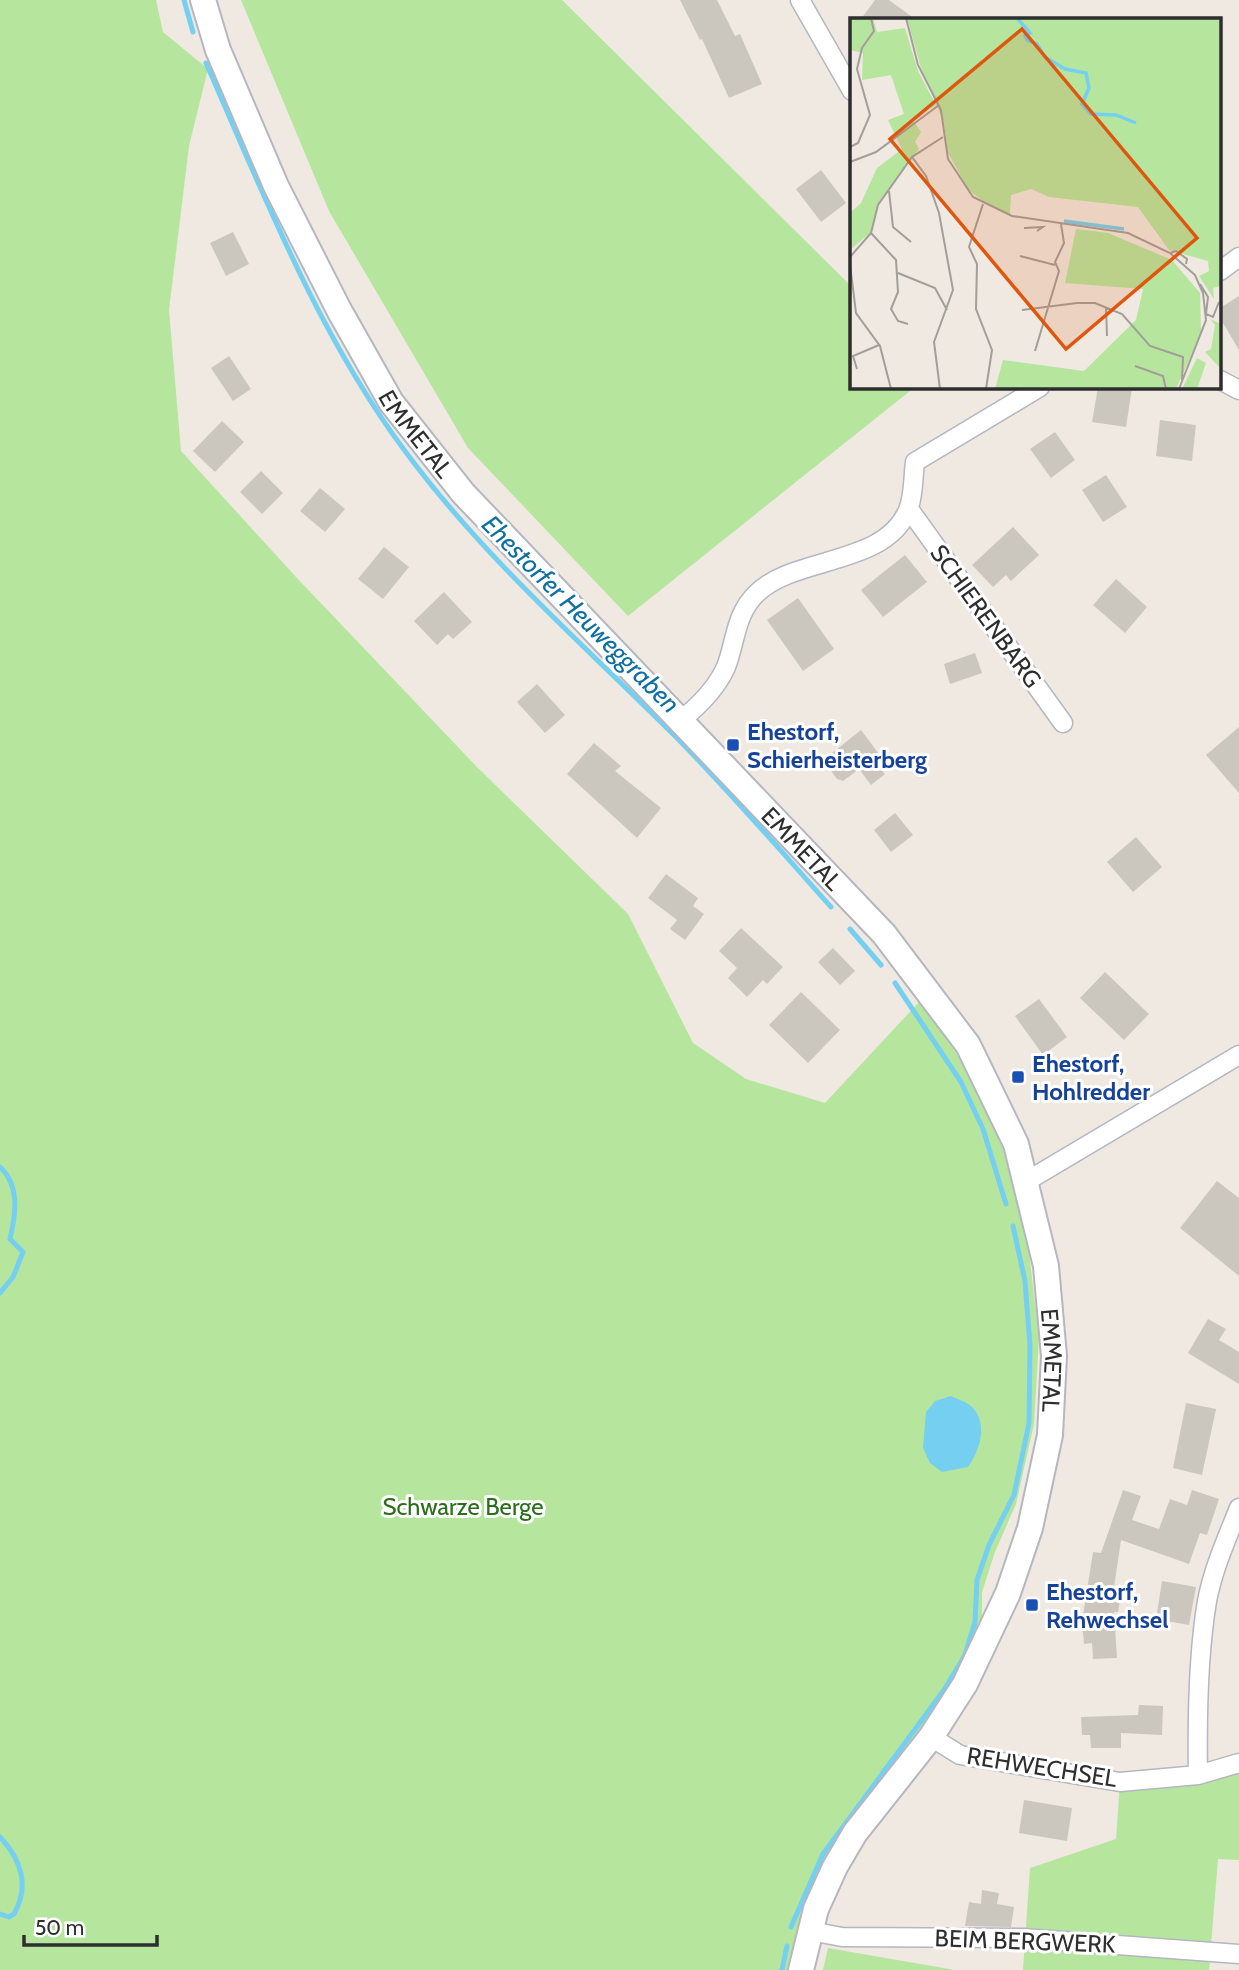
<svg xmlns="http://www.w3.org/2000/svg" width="1239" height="1970" font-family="Cabin,sans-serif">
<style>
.green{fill:#b6e59e}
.water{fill:#75cff0}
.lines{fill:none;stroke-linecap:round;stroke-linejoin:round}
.stream{stroke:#75cff0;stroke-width:5}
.building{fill:#cbc7bf}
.street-casing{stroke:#b4b7c1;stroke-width:21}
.secondary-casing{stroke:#b4b7c1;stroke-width:28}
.street{stroke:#fff;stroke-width:18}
.secondary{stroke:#fff;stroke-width:24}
.transit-dot{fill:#1a4fb4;stroke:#fff;stroke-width:2.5}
.labels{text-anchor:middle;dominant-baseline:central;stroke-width:6;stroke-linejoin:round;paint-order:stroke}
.street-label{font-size:24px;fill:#2e2e2e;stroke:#fff}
.transit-label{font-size:24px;font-weight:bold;fill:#164399;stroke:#fff;text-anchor:start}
.park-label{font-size:24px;fill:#2c6e1b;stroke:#fff}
.water-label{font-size:26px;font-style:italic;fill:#0d6fa3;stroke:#fff}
.inset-river{fill:none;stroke:#75cff0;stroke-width:3.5}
.inset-road{fill:none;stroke:#a29e99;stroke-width:2}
.view{fill:#df570e;fill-opacity:0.15;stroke:#df570e;stroke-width:3.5}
.inset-edge{fill:none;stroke:#2e2e2e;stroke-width:3.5}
</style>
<rect width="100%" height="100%" fill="#efe9e1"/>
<path class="green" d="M 0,0 L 156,0 L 163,32 L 208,69 L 189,146 L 169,310 L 181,451 L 296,577 L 477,767 L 628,914 L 693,1043 L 746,1079 L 825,1103 L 921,1000 L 969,1073 L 1000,1139 L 1027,1235 L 1039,1338 L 1034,1424 L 1016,1504 L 995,1552 L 982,1592 L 982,1628 L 971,1653 L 791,1970 L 0,1970 Z
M 241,0 L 562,0 L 852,287 L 852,387 L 915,387 L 628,616 L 468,448 L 329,211 Z
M 1239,1763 L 1239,1860 L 1218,1859 L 1209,1970 L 1023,1970 L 1030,1868 L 1116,1839 L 1120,1782 Z
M 828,1948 L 955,1970 L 823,1970 Z"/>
<path class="water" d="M 951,1396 C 957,1399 967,1402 971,1406 C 989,1423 980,1450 968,1467 L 942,1472 L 930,1463 L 923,1448 L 926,1412 L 935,1401 Z"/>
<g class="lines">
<path class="stream" d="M 184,0 L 193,32
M 206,63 C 264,195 318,334 405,451 C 484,558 583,644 676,737 C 730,792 780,850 831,907
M 850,929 L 881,965
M 895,983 L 961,1082 L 983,1129 L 1006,1204
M 0,1167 C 20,1186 16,1213 10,1239 L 23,1252 L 13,1277 L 0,1293
M 0,1837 C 21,1859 30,1886 14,1914 L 9,1917 L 0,1914
M 791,1927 L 823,1854 L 944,1690 L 965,1655 L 975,1622 L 977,1580 L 989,1545 L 1014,1495 L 1029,1423 L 1030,1346 L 1025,1281 L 1013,1226
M 782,1970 L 787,1946"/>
</g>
<path class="building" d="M 680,0 L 717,0 L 735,36 L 740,34 L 762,84 L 729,98 L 702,39 L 700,40 Z
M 875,0 L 889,0 L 915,19 L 861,19 Z
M 821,170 L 846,203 L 821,222 L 796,189 Z
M 233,232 L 249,264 L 226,276 L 210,243 Z
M 1239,296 L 1239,350 L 1220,318 L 1220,308 Z
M 229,356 L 251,389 L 233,401 L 211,368 Z
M 1098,387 L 1132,388 L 1126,427 L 1092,422 Z
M 1160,420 L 1196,425 L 1192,461 L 1156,456 Z
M 222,421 L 244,442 L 215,472 L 193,451 Z
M 1055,432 L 1075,460 L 1051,478 L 1030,449 Z
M 261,471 L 283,493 L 262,514 L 240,492 Z
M 1106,475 L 1127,507 L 1103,522 L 1082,490 Z
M 320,488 L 345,509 L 325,532 L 300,511 Z
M 1013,527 L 1039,555 L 1011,581 L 1006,575 L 993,587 L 972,565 Z
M 384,547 L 409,567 L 383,599 L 358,579 Z
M 905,555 L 927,582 L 883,617 L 861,590 Z
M 1116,579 L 1147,607 L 1125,633 L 1093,605 Z
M 444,592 L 472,622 L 453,639 L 448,634 L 437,645 L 414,621 Z
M 798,598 L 834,649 L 803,671 L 767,620 Z
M 975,653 L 982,673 L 950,684 L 944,664 Z
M 537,684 L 565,715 L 545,733 L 517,702 Z
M 1239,727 L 1239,793 L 1206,755 Z
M 861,730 L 879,754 L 872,758 L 885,774 L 871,785 L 859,769 L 843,781 L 837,779 L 829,768 L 836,761 L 831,754 Z
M 594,743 L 621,766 L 615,771 L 661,808 L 637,838 L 567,774 Z
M 895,813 L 913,835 L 891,852 L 874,830 Z
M 1136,837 L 1162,867 L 1133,892 L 1107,862 Z
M 666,874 L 698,898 L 693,906 L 704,914 L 685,940 L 670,929 L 677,920 L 648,898 Z
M 741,928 L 783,967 L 767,984 L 763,980 L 747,997 L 728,978 L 737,968 L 719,951 Z
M 833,948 L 855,971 L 840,985 L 818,962 Z
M 1105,972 L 1149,1014 L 1124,1040 L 1080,998 Z
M 801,992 L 840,1030 L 808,1063 L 769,1025 Z
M 1039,999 L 1067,1037 L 1043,1055 L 1015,1016 Z
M 1217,1181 L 1239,1198 L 1239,1276 L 1180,1228 Z
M 1208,1319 L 1226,1329 L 1219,1340 L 1239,1352 L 1239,1384 L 1188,1353 Z
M 1186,1403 L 1216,1409 L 1202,1475 L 1173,1468 Z
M 1123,1490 L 1141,1496 L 1132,1520 L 1159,1529 L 1170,1499 L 1187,1505 L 1192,1490 L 1219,1499 L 1207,1535 L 1200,1533 L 1189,1564 L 1121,1540 L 1113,1594 L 1121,1595 L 1118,1612 L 1114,1612 L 1117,1658 L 1093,1659 L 1092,1643 L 1084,1644 L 1082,1622 L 1093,1552 L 1101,1553 Z
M 1162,1581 L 1196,1587 L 1189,1625 L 1156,1619 Z
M 1139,1705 L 1163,1706 L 1162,1735 L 1121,1733 L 1121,1748 L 1091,1748 L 1090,1735 L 1082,1735 L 1081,1717 L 1138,1715 Z
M 1024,1800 L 1072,1808 L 1067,1841 L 1019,1833 Z
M 982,1890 L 999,1893 L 997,1904 L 1014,1907 L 1011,1927 L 965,1926 L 969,1902 L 981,1904 Z"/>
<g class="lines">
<defs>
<path id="street" d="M 800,0 L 852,91
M 1220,271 L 1239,257
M 1220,380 L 1239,390
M 909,509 L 1063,723
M 681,720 C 700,705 716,689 726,667 C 736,641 735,614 757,593 C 795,556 885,566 908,510 C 914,496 913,476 915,462 L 1040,387
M 1027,1181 L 1239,1055
M 931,1737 L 960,1755 L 1120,1782 L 1198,1775 L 1239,1763
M 1198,1775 C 1197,1719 1198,1655 1207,1601 C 1213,1569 1227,1538 1239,1508
M 810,1931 L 842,1937 L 1023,1938 L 1239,1954"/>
<g id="secondary">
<path id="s1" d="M 203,0 L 218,50 L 276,186 L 339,310 L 391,402 L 463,493 L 884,934 L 968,1045 L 1016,1144 L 1046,1266 L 1054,1356 L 1050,1435 L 1030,1528 L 1008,1593 L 965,1684 L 931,1737 L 855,1833 L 835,1867 L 816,1909 L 801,1970"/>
</g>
</defs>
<use href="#street" class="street-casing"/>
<use href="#secondary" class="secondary-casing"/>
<use href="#street" class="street"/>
<use href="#secondary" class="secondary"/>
</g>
<g class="transit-dot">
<rect x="726" y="738" width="14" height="14" rx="3.5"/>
<rect x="1011" y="1070" width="14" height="14" rx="3.5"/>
<rect x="1025" y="1598" width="14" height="14" rx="3.5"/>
</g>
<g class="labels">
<g class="street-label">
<text stroke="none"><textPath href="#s1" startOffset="485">EMMETAL</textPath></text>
<text transform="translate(986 616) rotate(54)">SCHIERENBARG</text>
<text stroke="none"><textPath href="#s1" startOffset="1052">EMMETAL</textPath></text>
<text stroke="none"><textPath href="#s1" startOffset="1640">EMMETAL</textPath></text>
<text transform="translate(1042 1767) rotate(9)">REHWECHSEL</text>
<text transform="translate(1025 1941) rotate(2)">BEIM BERGWERK</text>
</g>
<g class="transit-label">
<text x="747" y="731">Ehestorf,<tspan x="747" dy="28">Schierheisterberg</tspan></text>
<text x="1032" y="1063">Ehestorf,<tspan x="1032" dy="28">Hohlredder</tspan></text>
<text x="1046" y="1591">Ehestorf,<tspan x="1046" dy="28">Rehwechsel</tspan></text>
</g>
<g class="park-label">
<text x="463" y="1506">Schwarze Berge</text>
</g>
<g class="water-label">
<text transform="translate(581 614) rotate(45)">Ehestorfer Heuweggraben</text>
</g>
</g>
<g transform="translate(850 18)">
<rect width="371" height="371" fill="#efe9e1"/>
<path d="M 0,0 L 23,0 L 27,14 L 55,10 L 68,53 L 86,87 L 62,101 L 71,114 L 65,124 L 69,131 L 28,187 L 21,214 L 0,232 L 0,195 L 11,185 L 27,150 L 52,131 L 38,102 L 54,96 L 41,57 L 12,62 L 13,35 L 0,32 ZM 57,0 L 371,0 L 371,268 L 363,270 L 364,281 L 349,258 L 359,253 L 358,243 L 319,232 L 288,189 L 199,179 L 181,171 L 161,177 L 160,196 L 139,188 L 118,171 L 98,135 L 94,105 L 71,50 ZM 226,211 L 258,215 L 322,242 L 350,275 L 351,316 L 326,371 L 145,371 L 153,342 L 234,353 L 286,302 L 293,271 L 215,265 ZM 360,301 L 371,306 L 370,350 L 355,334 L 361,331 L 365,307 ZM 347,340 L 356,345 L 347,371 L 332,371 Z" fill="#b6e59e"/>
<path class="inset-river" d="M 167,0 L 180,15 L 175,18 L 177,22 L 187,26 L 195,39 L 215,51 L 236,55 L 239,70 L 232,86 L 241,96 L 266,97 L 286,105M 214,203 L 274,211"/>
<path class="inset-road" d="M 56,0 L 68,47 L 91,92 L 98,141 L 123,179 L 162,198 L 278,215 L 320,235 L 345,257 L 353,275 L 356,302 L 329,371M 0,129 L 8,125 L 20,97 L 7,51 L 12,30 L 24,13 L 21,0M 62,139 L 76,158 L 89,195 L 103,272 L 84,324 L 90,371M 0,144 L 26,134 L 89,87M 39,173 L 43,209 L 61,224M 133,186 L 119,229 L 127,246 L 126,291 L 142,332 L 136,371M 174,210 L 193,209 L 187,213M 21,215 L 46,242 L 48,274 L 41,291 L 48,303 L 58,306M 320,235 L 326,233 L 337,241 L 336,246M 170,238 L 205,247M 0,239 L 21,215 L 28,187 L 62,139 L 93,119M 0,246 L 6,295 L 30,328 L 41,371M 48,255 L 85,270 L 97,292M 350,266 L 358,279 L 356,296 L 363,299 L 369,284M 256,290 L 257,318M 172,292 L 227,285 L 245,285 L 272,296 L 300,328 L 333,339 L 332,362M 185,333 L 209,253 L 205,244 L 214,225 L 211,206M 285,348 L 313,358 L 316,371M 7,351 L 3,338 L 29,327"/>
<path class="view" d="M 172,11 L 347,220 L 216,331 L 40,121 Z"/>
<rect width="371" height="371" class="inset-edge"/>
</g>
<path d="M24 1935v10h133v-10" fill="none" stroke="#2e2e2e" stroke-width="3.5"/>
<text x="35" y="1935" font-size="21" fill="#2e2e2e" stroke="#ffffff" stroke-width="5" paint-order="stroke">50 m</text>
</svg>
